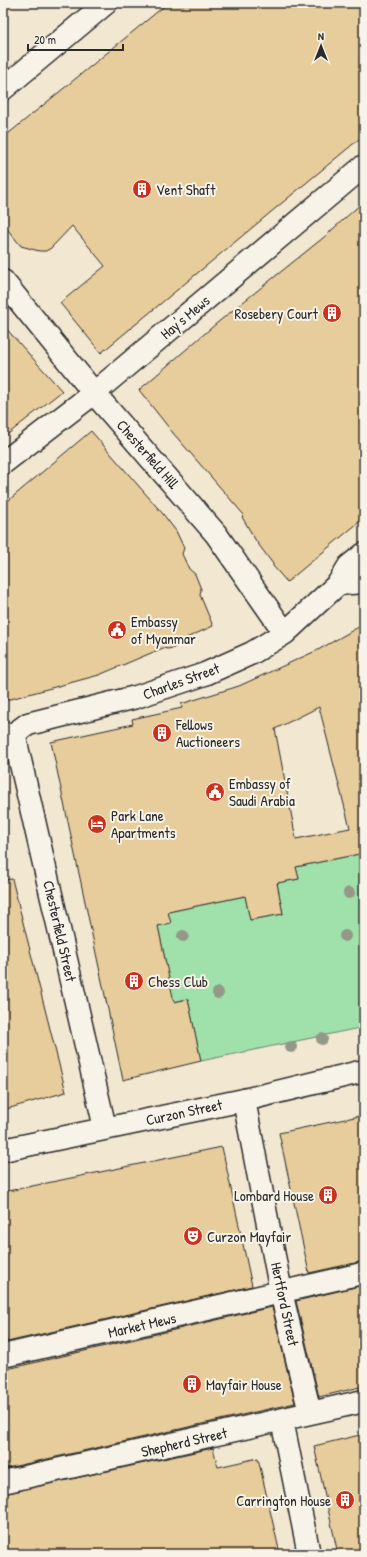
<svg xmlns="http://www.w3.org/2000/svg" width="367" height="1557" font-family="'Patrick Hand',sans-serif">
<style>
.green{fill:#a0e1ab;stroke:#66866b}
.building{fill:#e7cc9c;stroke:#2b2b2b;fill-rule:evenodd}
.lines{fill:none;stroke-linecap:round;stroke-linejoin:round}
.pedestrian-casing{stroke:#2b2b2b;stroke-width:24}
.minor-casing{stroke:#2b2b2b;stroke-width:25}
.tertiary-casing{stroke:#2b2b2b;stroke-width:25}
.pedestrian{stroke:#f7f3e8;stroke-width:21}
.minor{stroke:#f7f3e8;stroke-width:22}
.tertiary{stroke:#f7f3e8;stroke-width:22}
.tree{fill:#949887}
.labels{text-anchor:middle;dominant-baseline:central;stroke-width:4;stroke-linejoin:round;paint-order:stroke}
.poi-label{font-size:15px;fill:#2b2b2b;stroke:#f7f3e8;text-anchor:start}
.street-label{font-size:15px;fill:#2b2b2b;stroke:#f7f3e8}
</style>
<rect width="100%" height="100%" fill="#f2e7d1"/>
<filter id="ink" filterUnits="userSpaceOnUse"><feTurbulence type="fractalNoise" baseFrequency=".025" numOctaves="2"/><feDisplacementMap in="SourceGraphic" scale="8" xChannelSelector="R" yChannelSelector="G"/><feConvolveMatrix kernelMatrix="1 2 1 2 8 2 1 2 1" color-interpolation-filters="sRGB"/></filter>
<g filter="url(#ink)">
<path class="green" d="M 364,853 L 364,1027 L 201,1061 L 188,999 L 167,1003 L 165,959 L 158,926 L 170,923 L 168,912 L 245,896 L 250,920 L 283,914 L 277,883 L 299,879 L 296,867 Z"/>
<path class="building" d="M 168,3 L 364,3 L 364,135 L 101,353 L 60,303 L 105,266 L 72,226 L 51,248 L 46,251 L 39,251 L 21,246 L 3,224 L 3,138 Z
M 364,201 L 364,518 L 287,582 L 273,566 L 273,564 L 256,541 L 242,517 L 244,515 L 173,433 L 139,390 L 217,323 L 323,238 Z
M 3,325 L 62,391 L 3,438 Z
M 91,431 L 163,514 L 176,531 L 184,548 L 182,554 L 189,569 L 195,574 L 201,589 L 200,595 L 213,626 L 182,640 L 174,648 L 167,649 L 163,648 L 99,675 L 3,701 L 3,505 Z
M 364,624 L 364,853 L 296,867 L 299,879 L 277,883 L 283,914 L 250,920 L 245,896 L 168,912 L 171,923 L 158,926 L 174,1002 L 188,999 L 201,1061 L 123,1080 L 51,742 L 133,724 L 132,719 L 182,708 L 181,704 L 239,686 L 318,650 ZM 319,707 L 350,828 L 296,839 L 275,729 Z
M 12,879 L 66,1092 L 3,1110 L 3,880 Z
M 364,1115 L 364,1261 L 309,1273 L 279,1133 Z
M 222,1147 L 252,1286 L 7,1342 L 3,1322 L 3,1192 Z
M 364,1285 L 364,1386 L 319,1397 L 296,1301 Z
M 272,1307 L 295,1403 L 3,1469 L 3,1370 Z
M 364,1434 L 364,1554 L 338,1554 L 314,1446 Z
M 213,1448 L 218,1467 L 258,1458 L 280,1554 L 3,1554 L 3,1494 Z"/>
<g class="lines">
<defs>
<path id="pedestrian" d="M 281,1292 L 364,1273"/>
<path id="minor" d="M 3,89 L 106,3
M 3,281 L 94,393 L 216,534 L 285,633
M 3,463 L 94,393 L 364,166
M 338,584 L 364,582
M 3,734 L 14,734 L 28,724 L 136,697 L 205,674 L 252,653 L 285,633 L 338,584 L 349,566 L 364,554
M 14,734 L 105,1128
M 244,1100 L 281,1292 L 310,1413
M 3,1356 L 281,1292
M 282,1420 L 309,1554
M 3,1482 L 364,1401"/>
<path id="tertiary" d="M 3,1150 L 244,1100 L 364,1071"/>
</defs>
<use href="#pedestrian" class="pedestrian-casing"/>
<use href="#minor" class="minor-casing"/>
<use href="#tertiary" class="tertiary-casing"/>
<use href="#pedestrian" class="pedestrian"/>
<use href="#minor" class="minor"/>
<use href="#tertiary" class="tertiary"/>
</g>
<g class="tree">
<circle cx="349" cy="893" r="6"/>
<circle cx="183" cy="936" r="6"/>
<circle cx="345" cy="936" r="6"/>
<circle cx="218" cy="993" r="6"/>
<circle cx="322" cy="1039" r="6"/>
<circle cx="291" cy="1047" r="6"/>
</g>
</g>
<defs>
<symbol id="building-disc" viewBox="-11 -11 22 22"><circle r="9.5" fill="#c8321e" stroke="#f7f3e8"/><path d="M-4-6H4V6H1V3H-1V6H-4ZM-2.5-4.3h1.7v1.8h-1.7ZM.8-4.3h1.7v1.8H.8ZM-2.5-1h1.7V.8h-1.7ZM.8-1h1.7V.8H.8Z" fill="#fff"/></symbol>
<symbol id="civic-disc" viewBox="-11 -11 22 22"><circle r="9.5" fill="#c8321e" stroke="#f7f3e8"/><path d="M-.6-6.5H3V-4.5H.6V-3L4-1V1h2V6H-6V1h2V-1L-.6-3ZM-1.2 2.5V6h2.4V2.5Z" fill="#fff"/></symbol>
<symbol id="hotel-disc" viewBox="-11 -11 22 22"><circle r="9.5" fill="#c8321e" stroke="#f7f3e8"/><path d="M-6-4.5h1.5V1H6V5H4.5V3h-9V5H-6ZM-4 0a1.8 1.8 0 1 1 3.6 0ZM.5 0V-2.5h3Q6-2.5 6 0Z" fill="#fff"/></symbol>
<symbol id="theatre-disc" viewBox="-11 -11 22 22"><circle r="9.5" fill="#c8321e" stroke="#f7f3e8"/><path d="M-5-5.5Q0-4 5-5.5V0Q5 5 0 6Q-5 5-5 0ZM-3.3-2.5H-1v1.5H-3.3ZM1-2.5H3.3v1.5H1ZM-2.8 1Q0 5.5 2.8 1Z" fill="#fff"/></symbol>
</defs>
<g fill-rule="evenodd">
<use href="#building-disc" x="131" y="178" width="22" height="22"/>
<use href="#building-disc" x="321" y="302" width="22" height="22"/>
<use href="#civic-disc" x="106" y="619" width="22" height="22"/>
<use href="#building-disc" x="151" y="722" width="22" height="22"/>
<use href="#civic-disc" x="204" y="781" width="22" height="22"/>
<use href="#hotel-disc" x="86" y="813" width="22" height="22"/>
<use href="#building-disc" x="123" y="970" width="22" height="22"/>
<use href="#building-disc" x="317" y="1184" width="22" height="22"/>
<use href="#theatre-disc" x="182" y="1225" width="22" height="22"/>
<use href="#building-disc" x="181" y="1373" width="22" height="22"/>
<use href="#building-disc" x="334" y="1489" width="22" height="22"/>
</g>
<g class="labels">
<g class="poi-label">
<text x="156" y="189">Vent Shaft</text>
<text x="318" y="313" text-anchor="end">Rosebery Court</text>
<text x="131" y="621">Embassy<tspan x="131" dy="17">of Myanmar</tspan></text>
<text x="176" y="724">Fellows<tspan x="176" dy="17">Auctioneers</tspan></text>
<text x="229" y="783">Embassy of<tspan x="229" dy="17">Saudi Arabia</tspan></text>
<text x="111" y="815">Park Lane<tspan x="111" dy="17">Apartments</tspan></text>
<text x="148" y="981">Chess Club</text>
<text x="314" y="1195" text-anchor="end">Lombard House</text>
<text x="207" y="1236">Curzon Mayfair</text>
<text x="206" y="1384">Mayfair House</text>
<text x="331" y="1500" text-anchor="end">Carrington House</text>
</g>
<g class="street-label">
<text transform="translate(185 317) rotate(-40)">Hay's Mews</text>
<text transform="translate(148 454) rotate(49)">Chesterfield Hill</text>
<text transform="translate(181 681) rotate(-20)">Charles Street</text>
<text transform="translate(60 931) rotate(77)">Chesterfield Street</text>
<text transform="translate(184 1112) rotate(-12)">Curzon Street</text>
<text transform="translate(285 1304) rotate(78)">Hertford Street</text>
<text transform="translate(142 1325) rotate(-13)">Market Mews</text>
<text transform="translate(184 1442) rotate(-13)">Shepherd Street</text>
</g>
</g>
<rect width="367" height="1557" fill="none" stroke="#f7f3e8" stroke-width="16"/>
<rect x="8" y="8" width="351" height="1541" fill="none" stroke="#2b2b2b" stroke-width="1.5" filter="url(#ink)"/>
<g transform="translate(321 46)" stroke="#f7f3e8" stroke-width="3" paint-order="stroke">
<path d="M0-3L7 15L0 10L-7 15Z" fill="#2b2b2b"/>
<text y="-6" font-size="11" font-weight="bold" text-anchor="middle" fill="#2b2b2b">N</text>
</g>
<path d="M28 44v6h95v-6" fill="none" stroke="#2b2b2b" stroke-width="2"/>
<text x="34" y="44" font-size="12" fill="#2b2b2b" stroke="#f7f3e8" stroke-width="3" paint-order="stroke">20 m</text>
</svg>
